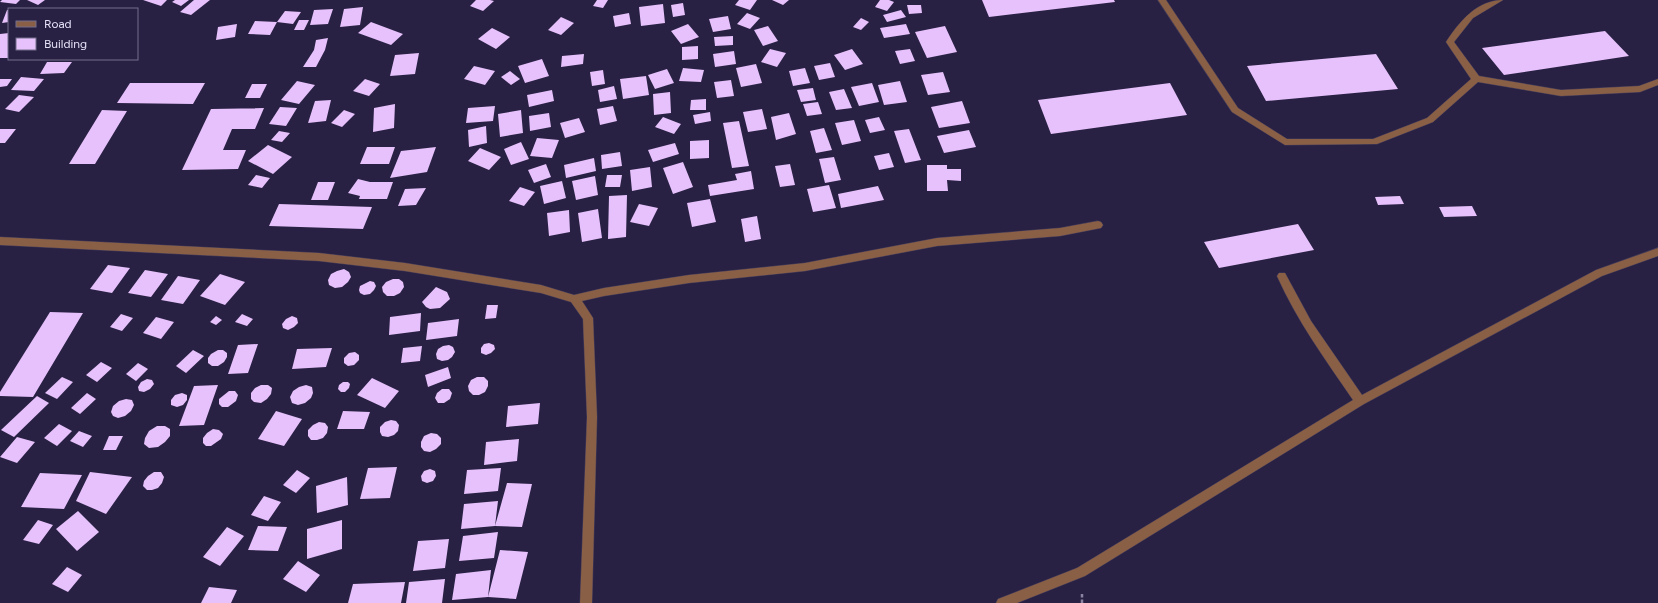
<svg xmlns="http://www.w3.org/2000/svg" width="1658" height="603" font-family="Figtree,sans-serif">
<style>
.building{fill:#e6c1fc}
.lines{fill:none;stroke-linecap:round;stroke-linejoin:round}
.minor-casing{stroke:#433c5c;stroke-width:1}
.path{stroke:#8a85a1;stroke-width:2.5;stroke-dasharray:3.5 2;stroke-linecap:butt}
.minor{fill:#895f46;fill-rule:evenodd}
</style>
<rect width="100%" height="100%" fill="#292143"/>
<path class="building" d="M 2,0 L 20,0 L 16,4 L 0,2 Z
M 27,0 L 45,0 L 38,5 Z
M 143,0 L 167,0 L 161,6 Z
M 175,0 L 189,0 L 181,6 L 172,2 Z
M 194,0 L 210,0 L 191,15 L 180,12 Z
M 476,0 L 490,0 L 494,1 L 483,11 L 470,6 Z
M 597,0 L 608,0 L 603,8 L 593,6 Z
M 739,0 L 757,0 L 750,10 L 735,5 Z
M 772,0 L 789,0 L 783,5 Z
M 880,0 L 889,0 L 894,2 L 887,11 L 875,7 Z
M 982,0 L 1114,0 L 1115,2 L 989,17 Z
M 683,3 L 685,15 L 673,17 L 671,5 Z
M 663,4 L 665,23 L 641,26 L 639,7 Z
M 907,5 L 921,5 L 922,13 L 909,14 Z
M 363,7 L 360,25 L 340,27 L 344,9 Z
M 333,9 L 328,24 L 310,25 L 314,10 Z
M 7,10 L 9,10 L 9,22 L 2,23 Z
M 901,10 L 906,17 L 887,22 L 883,15 Z
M 285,11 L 301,12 L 293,24 L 277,22 Z
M 629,13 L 631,24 L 615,27 L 613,16 Z
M 747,13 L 760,18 L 750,29 L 737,24 Z
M 728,16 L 731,29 L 713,32 L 709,19 Z
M 561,17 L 574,23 L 561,35 L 548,30 Z
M 861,18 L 869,22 L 861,30 L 853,27 Z
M 299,20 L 309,20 L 304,30 L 294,30 Z
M 255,21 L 277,22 L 270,35 L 248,34 Z
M 371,22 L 403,34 L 391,45 L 358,33 Z
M 237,24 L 235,37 L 216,40 L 218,27 Z
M 688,24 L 699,37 L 681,44 L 671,31 Z
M 906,24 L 910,34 L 884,38 L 880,28 Z
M 768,26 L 778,41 L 763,46 L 754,30 Z
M 945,26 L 957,52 L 927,58 L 915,32 Z
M 492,28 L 510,37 L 496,49 L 478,39 Z
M 1605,31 L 1629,56 L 1504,75 L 1482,48 Z
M 9,33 L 9,58 L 0,58 L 0,34 Z
M 733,36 L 733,45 L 715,46 L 714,37 Z
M 328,38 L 325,50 L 316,67 L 303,67 L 314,50 L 316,40 Z
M 698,46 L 698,59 L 682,60 L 682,47 Z
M 770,49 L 786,53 L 777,67 L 761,62 Z
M 852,49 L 863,64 L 845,70 L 834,55 Z
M 910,49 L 915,61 L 900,64 L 895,51 Z
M 734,51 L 736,64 L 715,67 L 713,54 Z
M 419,53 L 415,74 L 390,76 L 395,55 Z
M 584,54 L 583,64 L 561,67 L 562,56 Z
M 1376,54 L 1398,89 L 1266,101 L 1247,66 Z
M 542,59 L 549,76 L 525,83 L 518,66 Z
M 47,62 L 72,62 L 64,73 L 40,74 Z
M 830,63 L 835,77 L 819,80 L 814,66 Z
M 756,64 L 762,83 L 741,87 L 736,68 Z
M 474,66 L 495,71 L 485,85 L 464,79 Z
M 683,68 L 704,70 L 701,82 L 679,81 Z
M 805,68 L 810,83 L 793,86 L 789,71 Z
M 667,69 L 674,83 L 655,89 L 648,75 Z
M 603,70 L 605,84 L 592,86 L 590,72 Z
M 510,71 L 520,79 L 511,85 L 501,77 Z
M 943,72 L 950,92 L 928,95 L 921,75 Z
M 646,76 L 649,95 L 623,99 L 620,79 Z
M 21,77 L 44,79 L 34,91 L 11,90 Z
M 0,79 L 12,79 L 7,86 L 0,87 Z
M 365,79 L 380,84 L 369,96 L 353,91 Z
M 731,80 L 734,96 L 717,98 L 714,82 Z
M 297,81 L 315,85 L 299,104 L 281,100 Z
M 900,81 L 907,102 L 884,105 L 878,85 Z
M 130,83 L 205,83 L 193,104 L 117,103 Z
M 872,83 L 879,102 L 859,106 L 851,87 Z
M 1170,83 L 1187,115 L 1051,134 L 1038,100 Z
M 252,84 L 267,84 L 260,98 L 245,98 Z
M 614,86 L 617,99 L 600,102 L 598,90 Z
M 813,88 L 816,100 L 801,102 L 797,90 Z
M 844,89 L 852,108 L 836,110 L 829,92 Z
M 552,90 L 554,101 L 529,107 L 527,95 Z
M 670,92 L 671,113 L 654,115 L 653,94 Z
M 19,95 L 34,97 L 19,112 L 5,109 Z
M 706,99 L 706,110 L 690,110 L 691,100 Z
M 331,100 L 326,121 L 308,123 L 315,101 Z
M 962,101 L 970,123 L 939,128 L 931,107 Z
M 818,102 L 822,114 L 807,116 L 803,104 Z
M 395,104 L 394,128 L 373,132 L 374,108 Z
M 495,106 L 493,121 L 466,123 L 468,108 Z
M 613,106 L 617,121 L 600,125 L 597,109 Z
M 280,107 L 297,108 L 286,126 L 269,124 Z
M 264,108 L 255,129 L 232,129 L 223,150 L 246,150 L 238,169 L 182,170 L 211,109 Z
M 762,109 L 767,129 L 748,132 L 743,112 Z
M 102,110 L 127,111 L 95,164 L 69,164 Z
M 344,110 L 355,114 L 342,127 L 331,123 Z
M 521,110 L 523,133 L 500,137 L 498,114 Z
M 710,112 L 711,121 L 695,124 L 693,115 Z
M 549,113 L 551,127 L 530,131 L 529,116 Z
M 789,113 L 796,134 L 776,140 L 771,117 Z
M 663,117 L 681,124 L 674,134 L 655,127 Z
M 879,117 L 885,130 L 870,133 L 865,120 Z
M 579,118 L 585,132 L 565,138 L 560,123 Z
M 854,120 L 861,141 L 842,145 L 835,123 Z
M 739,121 L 749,166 L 732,168 L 723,123 Z
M 486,126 L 487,143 L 469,147 L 468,130 Z
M 824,128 L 832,150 L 816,153 L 810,131 Z
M 0,129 L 16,129 L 5,143 L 0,143 Z
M 909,129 L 921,160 L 905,163 L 894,131 Z
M 969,130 L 976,147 L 944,153 L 937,136 Z
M 279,131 L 290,133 L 282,142 L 271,140 Z
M 537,138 L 559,140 L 552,158 L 530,156 Z
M 709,140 L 709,158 L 690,159 L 690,141 Z
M 521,142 L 529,159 L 511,165 L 504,149 Z
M 675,143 L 679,154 L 653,162 L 648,150 Z
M 268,145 L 292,157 L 273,174 L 248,161 Z
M 367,147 L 395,147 L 389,164 L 360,164 Z
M 436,147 L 427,172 L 390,178 L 401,151 Z
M 480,148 L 501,157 L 489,170 L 468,161 Z
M 620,152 L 622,166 L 602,169 L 601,155 Z
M 889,153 L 894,167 L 879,170 L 874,156 Z
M 834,157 L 841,180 L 825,183 L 819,159 Z
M 594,158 L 596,171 L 566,178 L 564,165 Z
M 683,162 L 693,187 L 673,194 L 663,168 Z
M 546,164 L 551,177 L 534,183 L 528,170 Z
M 790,164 L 795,185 L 780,187 L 775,166 Z
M 927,165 L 947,165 L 947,169 L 961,169 L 961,181 L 947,180 L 948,191 L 927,191 Z
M 650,167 L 652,187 L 632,191 L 630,170 Z
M 751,171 L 754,189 L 710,196 L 708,185 L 737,180 L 735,174 Z
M 256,175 L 270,178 L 262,188 L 248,185 Z
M 607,175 L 622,175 L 620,187 L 605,187 Z
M 595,176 L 598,195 L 576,200 L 572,181 Z
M 358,179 L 370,182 L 393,182 L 387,199 L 359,199 L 360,196 L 348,193 Z
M 562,181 L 566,198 L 544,204 L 540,186 Z
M 318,182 L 335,182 L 328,200 L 311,200 Z
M 829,185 L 836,208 L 813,212 L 807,189 Z
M 878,186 L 884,200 L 841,208 L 838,194 Z
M 520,187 L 535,192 L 524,206 L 509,201 Z
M 426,188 L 416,205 L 398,206 L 405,189 Z
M 627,195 L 626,237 L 608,239 L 609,196 Z
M 1400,196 L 1404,204 L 1378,205 L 1375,197 Z
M 710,199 L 716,222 L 692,227 L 687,203 Z
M 279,204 L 372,207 L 363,229 L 269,226 Z
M 639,204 L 658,208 L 649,226 L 630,222 Z
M 1472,206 L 1477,216 L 1444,217 L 1439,207 Z
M 598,209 L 602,238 L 582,242 L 578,213 Z
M 569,210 L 570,232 L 549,236 L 547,213 Z
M 757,216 L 761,239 L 745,242 L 741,219 Z
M 1298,224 L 1314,250 L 1219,268 L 1204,242 Z
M 108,265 L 130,268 L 112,293 L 90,289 Z
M 344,269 L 349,272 L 351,277 L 348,282 L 342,287 L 335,288 L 329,285 L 328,280 L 331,274 L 337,271 Z
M 145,270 L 168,274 L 151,297 L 128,293 Z
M 220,274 L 245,282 L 225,305 L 200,296 Z
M 178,276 L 200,280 L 183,304 L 161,300 Z
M 393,279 L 399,279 L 403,282 L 404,287 L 400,293 L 394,296 L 387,296 L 383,292 L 382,287 L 386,282 Z
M 370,281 L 374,282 L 376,286 L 374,290 L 370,294 L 364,295 L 360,293 L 359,290 L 360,286 Z
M 436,287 L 447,292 L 450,299 L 440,308 L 430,309 L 426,307 L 422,302 Z
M 487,305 L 498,305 L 496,318 L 485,319 Z
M 50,312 L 83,313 L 33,397 L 0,396 L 0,392 Z
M 421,313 L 420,331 L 389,335 L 390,317 Z
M 121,314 L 133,318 L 122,331 L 110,327 Z
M 242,314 L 253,319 L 247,326 L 235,322 Z
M 216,316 L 222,320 L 216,325 L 210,322 Z
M 292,316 L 297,318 L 298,323 L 294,327 L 288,330 L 283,328 L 282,324 L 286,319 Z
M 156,317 L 174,322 L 161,339 L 143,333 Z
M 459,319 L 457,336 L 426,340 L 428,323 Z
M 489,343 L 494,345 L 495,349 L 491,353 L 486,355 L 481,353 L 481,348 L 484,344 Z
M 258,344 L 248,373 L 228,374 L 238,345 Z
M 449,345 L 453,347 L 455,352 L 452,357 L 448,360 L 442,361 L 437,359 L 436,354 L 438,349 L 443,346 Z
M 422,346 L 420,361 L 401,363 L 403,348 Z
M 332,348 L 326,367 L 292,369 L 297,349 Z
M 193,350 L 204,356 L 186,373 L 176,366 Z
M 218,350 L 223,350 L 227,353 L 227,357 L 224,362 L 218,366 L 212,366 L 208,363 L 208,358 L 211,354 Z
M 355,352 L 359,355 L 359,360 L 354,365 L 348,366 L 344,363 L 344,358 L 349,353 Z
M 101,362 L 112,368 L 97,382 L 86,375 Z
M 138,363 L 148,369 L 136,381 L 126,374 Z
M 448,367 L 451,378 L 428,387 L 425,375 Z
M 62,377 L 73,382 L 57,399 L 45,393 Z
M 477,377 L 484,377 L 488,381 L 488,386 L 485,392 L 479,395 L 473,395 L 469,391 L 468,386 L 471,380 Z
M 372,378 L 399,391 L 385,408 L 357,395 Z
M 147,379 L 152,380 L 154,384 L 150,389 L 144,392 L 139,391 L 138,387 L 141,382 Z
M 343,382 L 348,382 L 350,384 L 349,388 L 345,392 L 341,392 L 338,389 L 339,385 Z
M 218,385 L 204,425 L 179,426 L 194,386 Z
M 261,385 L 268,385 L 272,388 L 271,394 L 267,399 L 261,403 L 254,402 L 251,399 L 251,393 L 255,388 Z
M 306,385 L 312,387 L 313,393 L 311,398 L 305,403 L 298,405 L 292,403 L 290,397 L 293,391 L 299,387 Z
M 442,389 L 449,389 L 452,393 L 450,399 L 444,403 L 438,403 L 435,398 L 437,393 Z
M 229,391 L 235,391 L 238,395 L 236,401 L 228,407 L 222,407 L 219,404 L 219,399 Z
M 87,393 L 96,399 L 80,414 L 71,408 Z
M 182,393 L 187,395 L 187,400 L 183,405 L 177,407 L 171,405 L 171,400 L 175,395 Z
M 37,396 L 49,403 L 14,437 L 1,430 Z
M 126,399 L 132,400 L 134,405 L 131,411 L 125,416 L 118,418 L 113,416 L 111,412 L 113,406 L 119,401 Z
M 540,403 L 538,424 L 506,427 L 508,406 Z
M 276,411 L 302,419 L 284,446 L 258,439 Z
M 343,411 L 370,412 L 364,429 L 337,429 Z
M 391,420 L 396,421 L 399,425 L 398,431 L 394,435 L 388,437 L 382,436 L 380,432 L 380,427 L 385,422 Z
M 319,422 L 325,423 L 328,427 L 327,433 L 323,438 L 317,440 L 311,440 L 308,436 L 308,430 L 313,425 Z
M 59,424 L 72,431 L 57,446 L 44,438 Z
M 157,426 L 165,426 L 170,429 L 170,436 L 165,442 L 158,447 L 149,448 L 144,444 L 145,438 L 149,431 Z
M 213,429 L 219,430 L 223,434 L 221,439 L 211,446 L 206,446 L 203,443 L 203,438 L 207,433 Z
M 79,431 L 92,436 L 83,447 L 70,441 Z
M 431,433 L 437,434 L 441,438 L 441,444 L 436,449 L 430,452 L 424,451 L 421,447 L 421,442 L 424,436 Z
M 109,436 L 123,436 L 116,450 L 103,450 Z
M 17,437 L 35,442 L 17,463 L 0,457 Z
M 519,439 L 517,461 L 484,465 L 486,442 Z
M 397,467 L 390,498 L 360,499 L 368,468 Z
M 501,468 L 498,491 L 464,494 L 467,470 Z
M 430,469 L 435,471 L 436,476 L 433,481 L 427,483 L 422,481 L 421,476 L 424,471 Z
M 297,470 L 310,478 L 296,493 L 283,485 Z
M 90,472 L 132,477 L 106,514 L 76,501 Z
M 154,472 L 161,472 L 164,477 L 162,483 L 158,488 L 152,490 L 147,490 L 143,486 L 144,481 L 148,476 Z
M 40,473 L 82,475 L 64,509 L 21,507 Z
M 347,477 L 348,505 L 317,513 L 316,486 Z
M 507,483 L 532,484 L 522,527 L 495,526 Z
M 264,496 L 281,502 L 268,521 L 251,515 Z
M 498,501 L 495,526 L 461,529 L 464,504 Z
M 78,511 L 99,532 L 77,551 L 56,529 Z
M 38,520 L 53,525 L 39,544 L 23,540 Z
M 342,520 L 342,549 L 307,559 L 307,529 Z
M 258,526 L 287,527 L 278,551 L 248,550 Z
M 227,527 L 244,536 L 220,566 L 203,557 Z
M 498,532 L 494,558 L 459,561 L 463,536 Z
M 449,539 L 445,568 L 413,571 L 418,541 Z
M 500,550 L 528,552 L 516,599 L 488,597 Z
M 298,561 L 320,575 L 306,592 L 283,579 Z
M 67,567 L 82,575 L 68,592 L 52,584 Z
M 491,570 L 488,597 L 452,600 L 456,574 Z
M 445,579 L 442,603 L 406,603 L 409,582 Z
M 405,582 L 401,603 L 348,603 L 353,584 Z
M 209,587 L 237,590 L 231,603 L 201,603 Z"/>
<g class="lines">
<defs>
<path id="minor" d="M 1158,0 L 1166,0 L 1238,108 L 1287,139 L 1373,139 L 1427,118 L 1471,79 L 1446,42 C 1459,22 1477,0 1503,0 L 1473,18 L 1454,42 L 1479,76 L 1561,90 L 1639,86 L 1658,79 L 1658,85 L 1640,92 L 1561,96 L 1478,82 L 1433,122 L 1377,144 L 1285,145 L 1232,112 Z
M 1098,221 L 1101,222 L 1103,225 L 1101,228 L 1060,236 L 937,246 L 805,271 L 689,283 L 604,296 L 582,301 L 593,318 L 597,417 L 592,603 L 580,603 L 587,417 L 583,319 L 571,302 L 541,293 L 405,271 L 319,261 L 0,245 L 0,237 L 319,253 L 405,263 L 541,285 L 574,295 L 604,288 L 689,275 L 805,263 L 937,238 L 1060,228 Z
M 1658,248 L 1658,256 L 1602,276 L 1364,404 L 1085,576 L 1017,603 L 996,603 L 998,599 L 1077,568 L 1353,400 C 1325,359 1297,321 1277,276 L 1279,273 L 1285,273 L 1311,321 L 1362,395 L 1596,270 Z"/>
</defs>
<use href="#minor" class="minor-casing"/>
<path class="path" d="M 1082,594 L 1082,603"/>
<use href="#minor" class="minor"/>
</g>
<rect x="8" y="8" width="130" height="52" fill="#292143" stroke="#746e8b"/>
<rect x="16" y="21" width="20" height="6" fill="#895f46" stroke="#746e8b"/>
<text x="44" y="28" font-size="12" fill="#e4e1f7">Road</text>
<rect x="16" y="38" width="20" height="12" fill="#e6c1fc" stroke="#746e8b"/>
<text x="44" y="48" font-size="12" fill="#e4e1f7">Building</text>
</svg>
